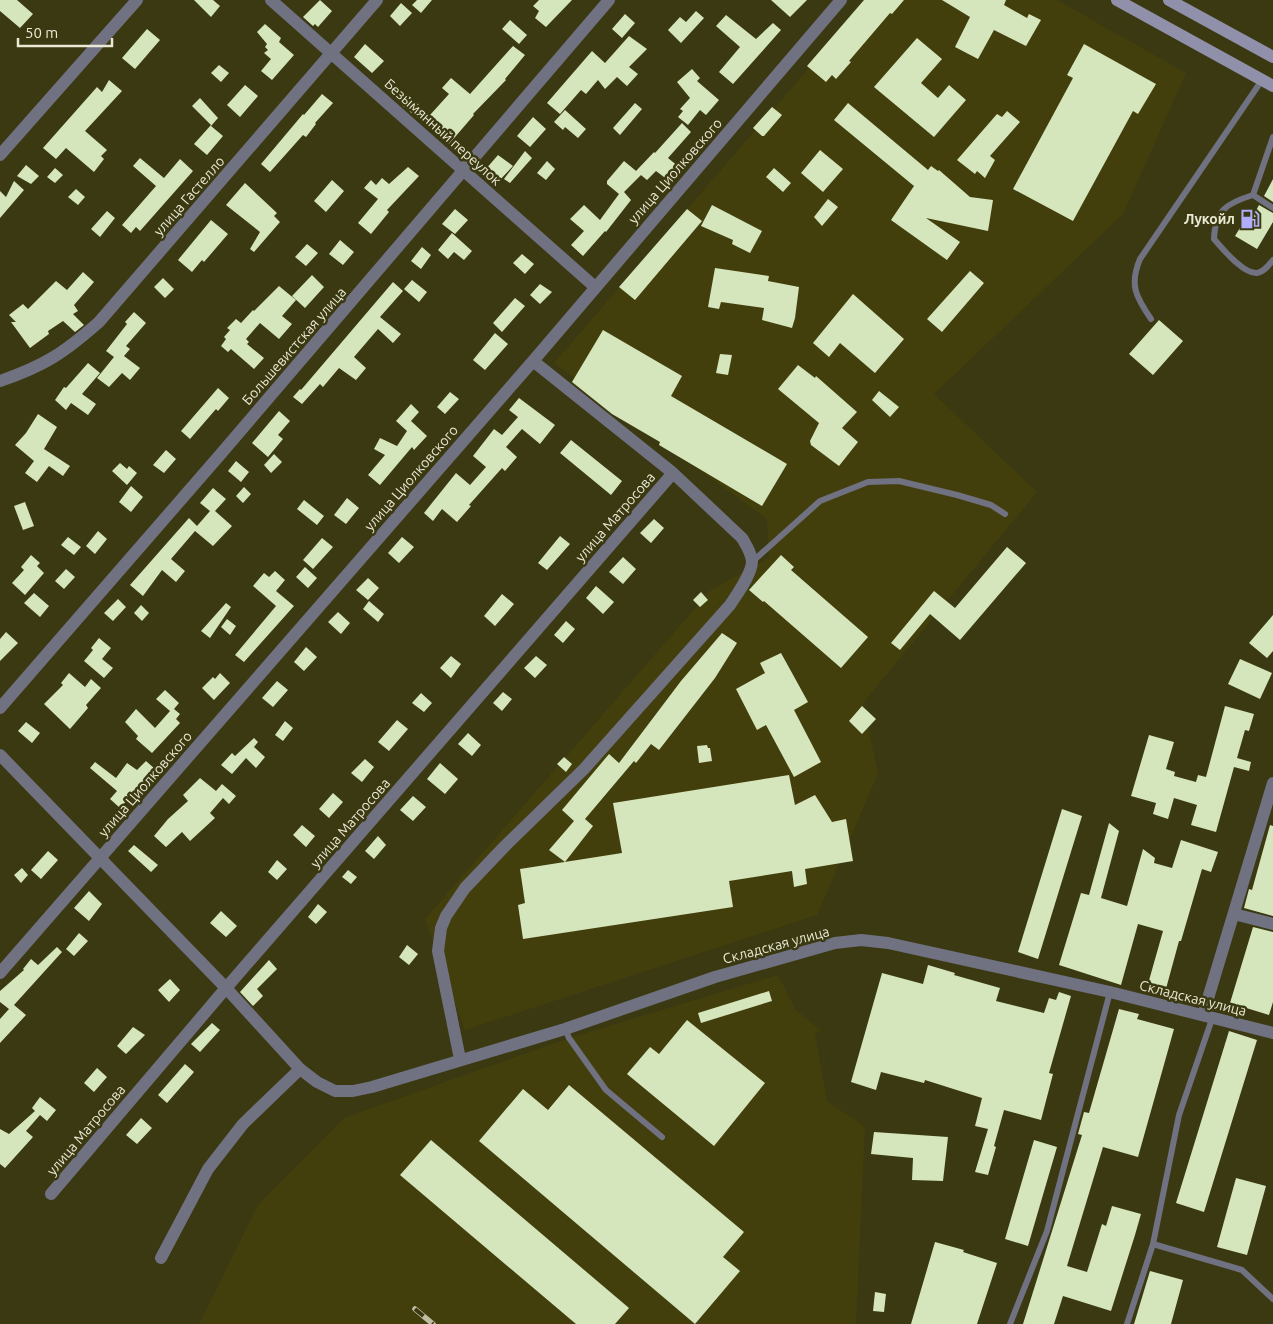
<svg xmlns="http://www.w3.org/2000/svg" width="1273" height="1324" font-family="Ubuntu,sans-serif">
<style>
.built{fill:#433f0d}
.building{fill:#d5e5bc}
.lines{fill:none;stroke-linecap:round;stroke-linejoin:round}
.service{stroke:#707181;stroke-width:6}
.minor{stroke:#707181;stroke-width:12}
.tertiary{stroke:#707181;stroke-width:12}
.secondary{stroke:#9090ab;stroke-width:12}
.rail-casing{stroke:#bebda2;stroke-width:5.5}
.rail{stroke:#3b3911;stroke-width:4;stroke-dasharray:11;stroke-linecap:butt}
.labels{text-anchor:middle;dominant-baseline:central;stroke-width:5;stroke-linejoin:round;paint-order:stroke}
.street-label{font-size:14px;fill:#eae9d3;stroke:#3b3911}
.poi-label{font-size:14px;font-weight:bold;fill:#eae9d3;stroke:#3b3911;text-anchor:end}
</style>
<rect width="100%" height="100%" fill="#3b3911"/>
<path class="built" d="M 868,0 L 1057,0 L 1186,73 L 1123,214 L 934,394 L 1037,492 L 863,703 L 878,774 L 817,915 L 465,1030 L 425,919 L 711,590 L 769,558 L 767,519 L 554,363 Z
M 778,975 L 795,1009 L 821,1031 L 815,1034 L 827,1101 L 865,1127 L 856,1324 L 199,1324 L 258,1205 L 344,1118 L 569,1038 Z"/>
<path class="building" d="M 0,0 L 17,0 L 33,14 L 20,28 L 0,11 Z
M 194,0 L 213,0 L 220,6 L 211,17 Z
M 320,0 L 332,11 L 318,27 L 315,24 L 313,26 L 303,17 Z
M 417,0 L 432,0 L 421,13 L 412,5 Z
M 539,0 L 572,0 L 546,27 L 535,18 L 539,11 L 533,6 Z
M 771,0 L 807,0 L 790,17 Z
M 864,0 L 904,0 L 892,14 L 890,13 L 849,61 L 851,62 L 836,79 L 832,75 L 826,82 L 807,66 Z
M 942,0 L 1006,0 L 1004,5 L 1027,18 L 1029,14 L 1041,20 L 1026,46 L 994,30 L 978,59 L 955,47 L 970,17 Z
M 401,3 L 412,13 L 400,26 L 390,16 Z
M 696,11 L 704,18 L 681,43 L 668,30 L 680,17 L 686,22 Z
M 625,14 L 635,23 L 622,38 L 612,29 Z
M 726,15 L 756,39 L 773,23 L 781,30 L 733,84 L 719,72 L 740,47 L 716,26 Z
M 510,20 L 527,35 L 519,44 L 502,29 Z
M 265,24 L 281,38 L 279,42 L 294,55 L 272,80 L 261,71 L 271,59 L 264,53 L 268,50 L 265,47 L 267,44 L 257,32 Z
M 147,29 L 160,40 L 135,69 L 122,58 Z
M 629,36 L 647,49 L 629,67 L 638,74 L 627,86 L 617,77 L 605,89 L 598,80 L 586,94 L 581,90 L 560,114 L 547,103 L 592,51 L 605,63 Z
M 917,38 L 942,59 L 921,83 L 938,98 L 949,85 L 966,100 L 934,137 L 874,87 Z
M 365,44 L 384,61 L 372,73 L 354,57 Z
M 1084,44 L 1156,84 L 1138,114 L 1133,111 L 1073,221 L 1013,189 L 1073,78 L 1067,75 Z
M 513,46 L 525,55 L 505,79 L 506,80 L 473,114 L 474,115 L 449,144 L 402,105 L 409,96 L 430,115 L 449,94 L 442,88 L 451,78 L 470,94 Z
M 219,65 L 229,73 L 221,82 L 211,73 Z
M 692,69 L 700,78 L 697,81 L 719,100 L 706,115 L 700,110 L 688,125 L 678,117 L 683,111 L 680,109 L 690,98 L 677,82 Z
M 109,80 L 122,91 L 85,131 L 107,150 L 101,156 L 104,159 L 94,172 L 66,148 L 56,159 L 43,148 L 97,87 L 102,92 Z
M 245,85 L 258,96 L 240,117 L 227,105 Z
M 322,94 L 333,103 L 315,123 L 316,124 L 306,137 L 303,135 L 270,172 L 261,164 L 303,114 L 304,115 Z
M 200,98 L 218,118 L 211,126 L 223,136 L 207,155 L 194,144 L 211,125 L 192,106 Z
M 635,103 L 642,109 L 620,135 L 613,128 Z
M 848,103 L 928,170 L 931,166 L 938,171 L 939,170 L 970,197 L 993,200 L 988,231 L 926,218 L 960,242 L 947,260 L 891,220 L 914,186 L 834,120 Z
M 772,107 L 782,115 L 764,136 L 762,136 L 753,128 Z
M 565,110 L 586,129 L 578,138 L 565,127 L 563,130 L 554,122 Z
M 1007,111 L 1020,122 L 990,156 L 995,160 L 985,178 L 977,171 L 975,174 L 957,160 L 997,114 L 1002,117 Z
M 533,117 L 546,129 L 530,147 L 517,136 Z
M 682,123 L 691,132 L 668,158 L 679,167 L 668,180 L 656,171 L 647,180 L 636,171 L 654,152 L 655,153 Z
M 820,150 L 843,169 L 823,192 L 801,173 Z
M 525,151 L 532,158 L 510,183 L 504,179 Z
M 498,155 L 513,166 L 498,182 L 485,170 Z
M 140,158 L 164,178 L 180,159 L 193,171 L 140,231 L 136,227 L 131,233 L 122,225 L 156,186 L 133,166 Z
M 547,161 L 555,169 L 546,180 L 537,173 Z
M 624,161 L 641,175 L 624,192 L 631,200 L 606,232 L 605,231 L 583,256 L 571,245 L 584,231 L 570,219 L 584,205 L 600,220 L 619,194 L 607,184 L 607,181 Z
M 26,165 L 39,176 L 31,184 L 17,176 Z
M 408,167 L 419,176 L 387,210 L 389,212 L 371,234 L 358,223 L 378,199 L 364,188 L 371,180 L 376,185 L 382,178 L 389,184 Z
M 55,168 L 63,175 L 55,183 L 47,177 Z
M 774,168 L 791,183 L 783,192 L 766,177 Z
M 1273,179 L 1273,202 L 1264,196 Z
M 332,180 L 344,191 L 326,212 L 314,201 Z
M 14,181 L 24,190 L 0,218 L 0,191 L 6,197 Z
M 245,183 L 277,213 L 274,216 L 280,222 L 254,252 L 250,249 L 260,232 L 226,205 Z
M 76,189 L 85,197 L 78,205 L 68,197 Z
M 828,199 L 838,207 L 822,226 L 814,217 Z
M 712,205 L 762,231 L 750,253 L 732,244 L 733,240 L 701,226 Z
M 1259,205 L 1273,213 L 1273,222 L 1257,249 L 1235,236 L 1248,215 L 1252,218 Z
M 455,209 L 468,220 L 455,234 L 442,224 Z
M 687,209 L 702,221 L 635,300 L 619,287 Z
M 107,211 L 115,218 L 100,237 L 91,229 Z
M 211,220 L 228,234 L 204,262 L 202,260 L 192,272 L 178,260 Z
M 452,233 L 472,251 L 464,260 L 454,252 L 448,259 L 438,250 Z
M 340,240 L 354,252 L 343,265 L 329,254 Z
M 307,244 L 318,253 L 306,266 L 295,257 Z
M 422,247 L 431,255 L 421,269 L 411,261 Z
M 522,254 L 534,264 L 525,274 L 513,263 Z
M 715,268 L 769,276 L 768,281 L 799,287 L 795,318 L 792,328 L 762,320 L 764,308 L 721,302 L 719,309 L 708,307 Z
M 970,271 L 984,283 L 942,332 L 927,319 Z
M 83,272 L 94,282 L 74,305 L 78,311 L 73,314 L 84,325 L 75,332 L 63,321 L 48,331 L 49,334 L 30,348 L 11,322 L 16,322 L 9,315 L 23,304 L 28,309 L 56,281 L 67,290 Z
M 312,275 L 324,287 L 305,308 L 292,296 Z
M 163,278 L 174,289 L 165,298 L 154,287 Z
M 412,280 L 427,292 L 419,302 L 404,289 Z
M 393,282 L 403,291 L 380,317 L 401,334 L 393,343 L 378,329 L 354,357 L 366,368 L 356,380 L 339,368 L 323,387 L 320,384 L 302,404 L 293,397 L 300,389 L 301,390 Z
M 540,284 L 552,292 L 540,304 L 530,295 Z
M 279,286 L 296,300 L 282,316 L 292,324 L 279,339 L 260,323 L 246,339 L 249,342 L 247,344 L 264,358 L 254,369 L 231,349 L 228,352 L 221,346 L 226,339 L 224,337 L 230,330 L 227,328 L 236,319 L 241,323 L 253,310 L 254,311 Z
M 853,294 L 904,339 L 875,373 L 840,343 L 829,357 L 813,343 Z
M 515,298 L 525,306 L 502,332 L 493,323 Z
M 134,312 L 146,323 L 126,346 L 130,349 L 124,356 L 140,368 L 130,380 L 122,373 L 109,387 L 97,378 L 114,357 L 106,351 L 127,324 L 125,322 Z
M 1159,320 L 1183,341 L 1153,375 L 1129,354 Z
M 603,330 L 682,376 L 671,396 L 787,464 L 762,506 L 659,445 L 660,442 L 612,414 L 572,382 Z
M 495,333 L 508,344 L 485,370 L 473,360 Z
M 720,354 L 732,355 L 728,375 L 716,373 Z
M 88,363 L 100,373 L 82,394 L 96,404 L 88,415 L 71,403 L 66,410 L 55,400 L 64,387 L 66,388 Z
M 798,365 L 815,378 L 816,376 L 857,412 L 842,428 L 858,442 L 839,466 L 811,445 L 810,441 L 819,423 L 778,389 Z
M 218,388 L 229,398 L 218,411 L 216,409 L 190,439 L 181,431 Z
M 879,391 L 899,407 L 890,417 L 872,400 Z
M 450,392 L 459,399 L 445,414 L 437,407 Z
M 519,398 L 555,425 L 540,444 L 522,429 L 506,447 L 517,457 L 505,471 L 502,468 L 469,505 L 471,506 L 457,522 L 442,509 L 433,521 L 424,513 L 456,473 L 470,485 L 486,467 L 473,456 L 494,429 L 502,435 L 518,417 L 509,410 Z
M 411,404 L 419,412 L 411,421 L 427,436 L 414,450 L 412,447 L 380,485 L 368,475 L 385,455 L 374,449 L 380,438 L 397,446 L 407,431 L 396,421 Z
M 279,411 L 290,421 L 278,435 L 283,439 L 268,457 L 252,443 Z
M 38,414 L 57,427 L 44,449 L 70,466 L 63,476 L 49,466 L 37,482 L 25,473 L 34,461 L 15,445 L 26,433 Z
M 571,440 L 622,481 L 611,495 L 560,453 Z
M 166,450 L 176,459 L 164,473 L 153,465 Z
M 274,454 L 282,462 L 271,473 L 264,465 Z
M 236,461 L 249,472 L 241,482 L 228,471 Z
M 120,463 L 127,469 L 129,466 L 137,473 L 127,485 L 112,471 Z
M 131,486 L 143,497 L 131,512 L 119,502 Z
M 244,487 L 251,494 L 243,503 L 236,496 Z
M 213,488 L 226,499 L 215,511 L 232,526 L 213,546 L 195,531 L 171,559 L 185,571 L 176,582 L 162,570 L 143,596 L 130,585 L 189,518 L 197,526 L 210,511 L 200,503 Z
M 347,498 L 359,508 L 346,524 L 334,515 Z
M 304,500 L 324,516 L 317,525 L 297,509 Z
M 25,502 L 34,526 L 23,530 L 14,506 Z
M 654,519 L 664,528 L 651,543 L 640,533 Z
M 98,531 L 107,539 L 95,554 L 86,546 Z
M 560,536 L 570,544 L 547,570 L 538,563 Z
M 68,537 L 81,547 L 74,555 L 61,545 Z
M 402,537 L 414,547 L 399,563 L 388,553 Z
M 322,538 L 333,547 L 313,569 L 303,560 Z
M 1007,547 L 1026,563 L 960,640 L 930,614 L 900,650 L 891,643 L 934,591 L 955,608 Z
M 31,555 L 40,563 L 37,566 L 44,573 L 25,595 L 12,583 L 24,570 L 21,567 Z
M 781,555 L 794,567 L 791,570 L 868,637 L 841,668 L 764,601 L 763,602 L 749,590 Z
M 623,557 L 636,569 L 623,584 L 609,572 Z
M 305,567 L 317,578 L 308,588 L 296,577 Z
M 66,569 L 75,577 L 64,589 L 55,581 Z
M 275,571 L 285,580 L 276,591 L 294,606 L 244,662 L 235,655 L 276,606 L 253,586 L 264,573 L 269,577 Z
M 368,578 L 379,588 L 368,600 L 356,590 Z
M 596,586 L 614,602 L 603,614 L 586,598 Z
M 701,592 L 708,600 L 700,607 L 693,600 Z
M 34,593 L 49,606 L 40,617 L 24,603 Z
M 502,594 L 514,604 L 495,626 L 484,616 Z
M 118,599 L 126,607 L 113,621 L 104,613 Z
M 369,601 L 384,614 L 378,622 L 363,609 Z
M 226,603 L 231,607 L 210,638 L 201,631 Z
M 141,605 L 149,613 L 142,621 L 134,613 Z
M 338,612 L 350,623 L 341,634 L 328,622 Z
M 1273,615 L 1273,651 L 1267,658 L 1249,643 Z
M 227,619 L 236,626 L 230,635 L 221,627 Z
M 566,621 L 575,629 L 563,643 L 554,635 Z
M 6,632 L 18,643 L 0,661 L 0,639 Z
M 722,633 L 737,643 L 715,678 L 659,750 L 651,744 L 636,763 L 634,761 L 585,819 L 593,826 L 565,862 L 549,850 L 574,821 L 562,810 L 609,754 L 619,763 L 681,681 Z
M 99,638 L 111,648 L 102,659 L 113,668 L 104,678 L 84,661 L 93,650 L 91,648 Z
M 306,647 L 317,657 L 304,671 L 294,662 Z
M 781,653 L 808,702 L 794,710 L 821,762 L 794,777 L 766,725 L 757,730 L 736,689 L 765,673 L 760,663 Z
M 451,656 L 461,664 L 451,678 L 440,668 Z
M 536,656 L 547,665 L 535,678 L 524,668 Z
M 1240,659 L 1272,673 L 1260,699 L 1228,684 Z
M 69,673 L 85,687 L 91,679 L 101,688 L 86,705 L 88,708 L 70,729 L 44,704 L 63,685 L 61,683 Z
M 220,673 L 230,683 L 214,700 L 202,688 L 213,677 L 215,679 Z
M 277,681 L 288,690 L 273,707 L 262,698 Z
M 165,690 L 179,703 L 174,709 L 180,714 L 176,719 L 180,723 L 152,753 L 136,739 L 138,736 L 125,722 L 136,709 L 155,728 L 170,711 L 156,699 Z
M 503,692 L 512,699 L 502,711 L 493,703 Z
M 421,693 L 432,703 L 424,712 L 412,703 Z
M 862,706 L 876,719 L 862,734 L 849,721 Z
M 1225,706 L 1254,714 L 1249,731 L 1245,730 L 1237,758 L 1251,762 L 1249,771 L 1234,767 L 1216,832 L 1191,825 L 1197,805 L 1174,798 L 1168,819 L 1153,814 L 1156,803 L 1131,796 L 1149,735 L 1174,742 L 1166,769 L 1175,772 L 1174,776 L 1196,782 L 1198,775 L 1206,777 Z
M 397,720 L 408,729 L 389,751 L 378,742 Z
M 285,721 L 293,728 L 283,741 L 275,735 Z
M 26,722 L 40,733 L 32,743 L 18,731 Z
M 468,733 L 481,745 L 472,756 L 458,744 Z
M 254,738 L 258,742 L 254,747 L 265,757 L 256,768 L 246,758 L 232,774 L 221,765 L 232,753 L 235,756 Z
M 707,745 L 708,748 L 710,748 L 712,761 L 699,763 L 697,746 Z
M 564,757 L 572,764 L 566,772 L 557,764 Z
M 365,759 L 374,767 L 362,782 L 351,773 Z
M 146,761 L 155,769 L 120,808 L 110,799 L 117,791 L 90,768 L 95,762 L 116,778 L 127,763 L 137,770 Z
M 440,763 L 458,779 L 445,794 L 427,779 Z
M 789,775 L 795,805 L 815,795 L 832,822 L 846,819 L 853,861 L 805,869 L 807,884 L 794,887 L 792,871 L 729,881 L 733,907 L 523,939 L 518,905 L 525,903 L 520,869 L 622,853 L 613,803 Z
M 200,778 L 216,791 L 222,784 L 236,796 L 229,804 L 223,798 L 210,813 L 215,818 L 190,841 L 182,832 L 166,847 L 154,836 L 168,819 L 188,801 L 183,795 Z
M 333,793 L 343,802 L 329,818 L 319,809 Z
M 413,796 L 426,807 L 413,821 L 400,810 Z
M 1062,809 L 1082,816 L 1038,959 L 1018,952 Z
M 1109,823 L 1119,831 L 1101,898 L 1127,906 L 1143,849 L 1155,858 L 1154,863 L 1172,868 L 1181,840 L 1218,852 L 1211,872 L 1202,869 L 1181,941 L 1179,941 L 1164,996 L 1146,991 L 1163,931 L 1138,924 L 1121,985 L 1059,965 L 1081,893 L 1089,895 Z
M 302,825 L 315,836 L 306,847 L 293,835 Z
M 1270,825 L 1273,826 L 1273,916 L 1244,908 L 1249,889 L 1252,890 Z
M 378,836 L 386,845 L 374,859 L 365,851 Z
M 134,845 L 158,865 L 151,872 L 128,851 Z
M 48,851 L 58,860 L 41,879 L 31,870 Z
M 277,860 L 287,869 L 277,880 L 268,872 Z
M 22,868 L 28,875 L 21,883 L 14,875 Z
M 348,870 L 357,877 L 351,884 L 342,877 Z
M 89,891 L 102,904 L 89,921 L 74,908 Z
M 318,904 L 327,912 L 316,924 L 308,917 Z
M 221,911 L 237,926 L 226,937 L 210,923 Z
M 1253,927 L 1273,932 L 1273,1002 L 1269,1015 L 1230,1003 Z
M 79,933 L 88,941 L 74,956 L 66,949 Z
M 407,945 L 418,954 L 409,965 L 399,957 Z
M 57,947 L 62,952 L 14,1005 L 26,1015 L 0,1043 L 0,1019 L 9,1009 L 0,1002 L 0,991 L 24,970 L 23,969 L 31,959 L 38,965 Z
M 269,960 L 277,969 L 257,989 L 263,996 L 253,1006 L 240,992 Z
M 928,965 L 955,973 L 954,975 L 1000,988 L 996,1001 L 1044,1013 L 1049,998 L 1056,1000 L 1059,992 L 1071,996 L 1049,1073 L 1053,1074 L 1041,1120 L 1004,1110 L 994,1146 L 996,1147 L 988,1175 L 975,1172 L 988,1129 L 975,1126 L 982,1098 L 925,1080 L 924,1083 L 881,1072 L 876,1090 L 851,1082 L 882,973 L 923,984 Z
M 170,979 L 180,990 L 169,1002 L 158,990 Z
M 769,991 L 772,1001 L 701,1023 L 698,1013 Z
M 1119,1009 L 1139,1014 L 1137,1019 L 1174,1029 L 1138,1157 L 1103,1147 L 1067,1266 L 1087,1272 L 1102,1224 L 1106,1226 L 1112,1206 L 1141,1214 L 1135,1235 L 1111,1311 L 1063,1296 L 1054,1324 L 1023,1324 L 1082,1135 L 1078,1134 L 1084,1112 L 1089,1113 Z
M 687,1020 L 765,1083 L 714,1146 L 627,1074 L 650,1047 L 659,1054 Z
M 212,1023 L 220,1030 L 200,1052 L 191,1044 Z
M 133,1027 L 145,1035 L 126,1054 L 117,1046 Z
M 1229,1031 L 1257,1040 L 1204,1212 L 1176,1203 Z
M 185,1064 L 194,1072 L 167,1103 L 158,1095 Z
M 97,1068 L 107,1077 L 94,1092 L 84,1083 Z
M 569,1085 L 744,1232 L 723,1257 L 740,1271 L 695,1324 L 479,1141 L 523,1089 L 548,1110 Z
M 40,1097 L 56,1110 L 47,1121 L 40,1115 L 26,1131 L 33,1137 L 5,1168 L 0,1164 L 0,1129 L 9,1134 L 35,1111 L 32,1108 Z
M 141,1118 L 152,1128 L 137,1144 L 126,1135 Z
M 874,1132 L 948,1137 L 943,1181 L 912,1180 L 913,1158 L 871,1154 Z
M 431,1140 L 629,1308 L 615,1324 L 576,1324 L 400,1175 Z
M 1034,1140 L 1057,1147 L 1028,1246 L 1005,1239 Z
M 1236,1178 L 1266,1186 L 1247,1255 L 1217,1247 Z
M 935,1242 L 964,1250 L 963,1252 L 997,1263 L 977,1324 L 911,1324 Z
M 1150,1271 L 1183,1280 L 1171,1324 L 1134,1324 Z
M 875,1292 L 886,1294 L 884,1312 L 873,1311 Z"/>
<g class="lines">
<path class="service" d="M 1273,137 L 1253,195 L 1273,208
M 1253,195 C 1227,203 1215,210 1214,239 C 1223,249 1243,274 1257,273 C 1264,272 1269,265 1273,260
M 1151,319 C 1136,297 1129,285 1140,259 L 1262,80
M 753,561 L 820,501 L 868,482 L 899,481 L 957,495 L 991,505 L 1005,514
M 565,1029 L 569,1038 L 606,1090 L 662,1137
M 1153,1244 L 1242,1270 L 1273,1299
M 1010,1324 L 1047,1231 L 1110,992
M 1127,1324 L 1153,1244 L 1179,1115 L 1212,1019"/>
<path class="minor" d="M 271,0 L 595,287
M 0,155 L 137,0
M 0,381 C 44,366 64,353 99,322 L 377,0
M 0,708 L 219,456 L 609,0
M 1234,914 L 1273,924
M 0,973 L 533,361 L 841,0
M 1203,1015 L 1273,783
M 460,1059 L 438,951 L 441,928 L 446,916 L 465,888 L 505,846 L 584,769 L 730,605 C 737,594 752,574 752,561 C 751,552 746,545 742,538 L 673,473 L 533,361
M 51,1194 L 226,988 L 673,473
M 161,1258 L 208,1169 L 243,1124 L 300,1069"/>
<path class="tertiary" d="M 0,755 L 226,988 L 300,1069 L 317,1082 L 335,1091 L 353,1091 L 372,1087 L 565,1029 L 715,977 L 835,943 L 861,940 L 888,943 L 1110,992 L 1273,1033"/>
<path class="secondary" d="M 1117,0 L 1273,86
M 1169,0 L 1273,57"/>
<defs>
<path id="rail" d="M 415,1309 L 433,1324"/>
</defs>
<use href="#rail" class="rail-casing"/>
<use href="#rail" class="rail"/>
</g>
<defs>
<symbol id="fuel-bare" viewBox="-9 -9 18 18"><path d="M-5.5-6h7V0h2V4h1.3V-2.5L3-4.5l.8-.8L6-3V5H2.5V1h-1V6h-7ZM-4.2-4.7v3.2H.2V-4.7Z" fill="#b0aefa" stroke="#3b3911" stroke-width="2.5" paint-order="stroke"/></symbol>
</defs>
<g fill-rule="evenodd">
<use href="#fuel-bare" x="1236" y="205" width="28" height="28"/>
</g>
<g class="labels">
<g class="street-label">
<text transform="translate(443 132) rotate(42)">Безымянный переулок</text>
<text transform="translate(675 171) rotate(-49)">улица Циолковского</text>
<text transform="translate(189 196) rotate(-49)">улица Гастелло</text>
<text transform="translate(294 346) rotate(-49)">Большевистская улица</text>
<text transform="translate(411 478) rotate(-49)">улица Циолковского</text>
<text transform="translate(615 517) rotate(-49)">улица Матросова</text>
<text transform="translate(145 784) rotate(-49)">улица Циолковского</text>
<text transform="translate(350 823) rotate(-49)">улица Матросова</text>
<text transform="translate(776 945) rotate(-15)">Складская улица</text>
<text transform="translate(1193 998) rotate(14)">Складская улица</text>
<text transform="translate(86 1130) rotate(-50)">улица Матросова</text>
</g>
<g class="poi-label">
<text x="1235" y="219">Лукойл</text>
</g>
</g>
<path d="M18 38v8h94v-8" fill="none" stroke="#eae9d3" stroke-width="2.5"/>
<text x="25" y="38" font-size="15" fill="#eae9d3" stroke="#3b3911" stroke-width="4" paint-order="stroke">50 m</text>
</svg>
